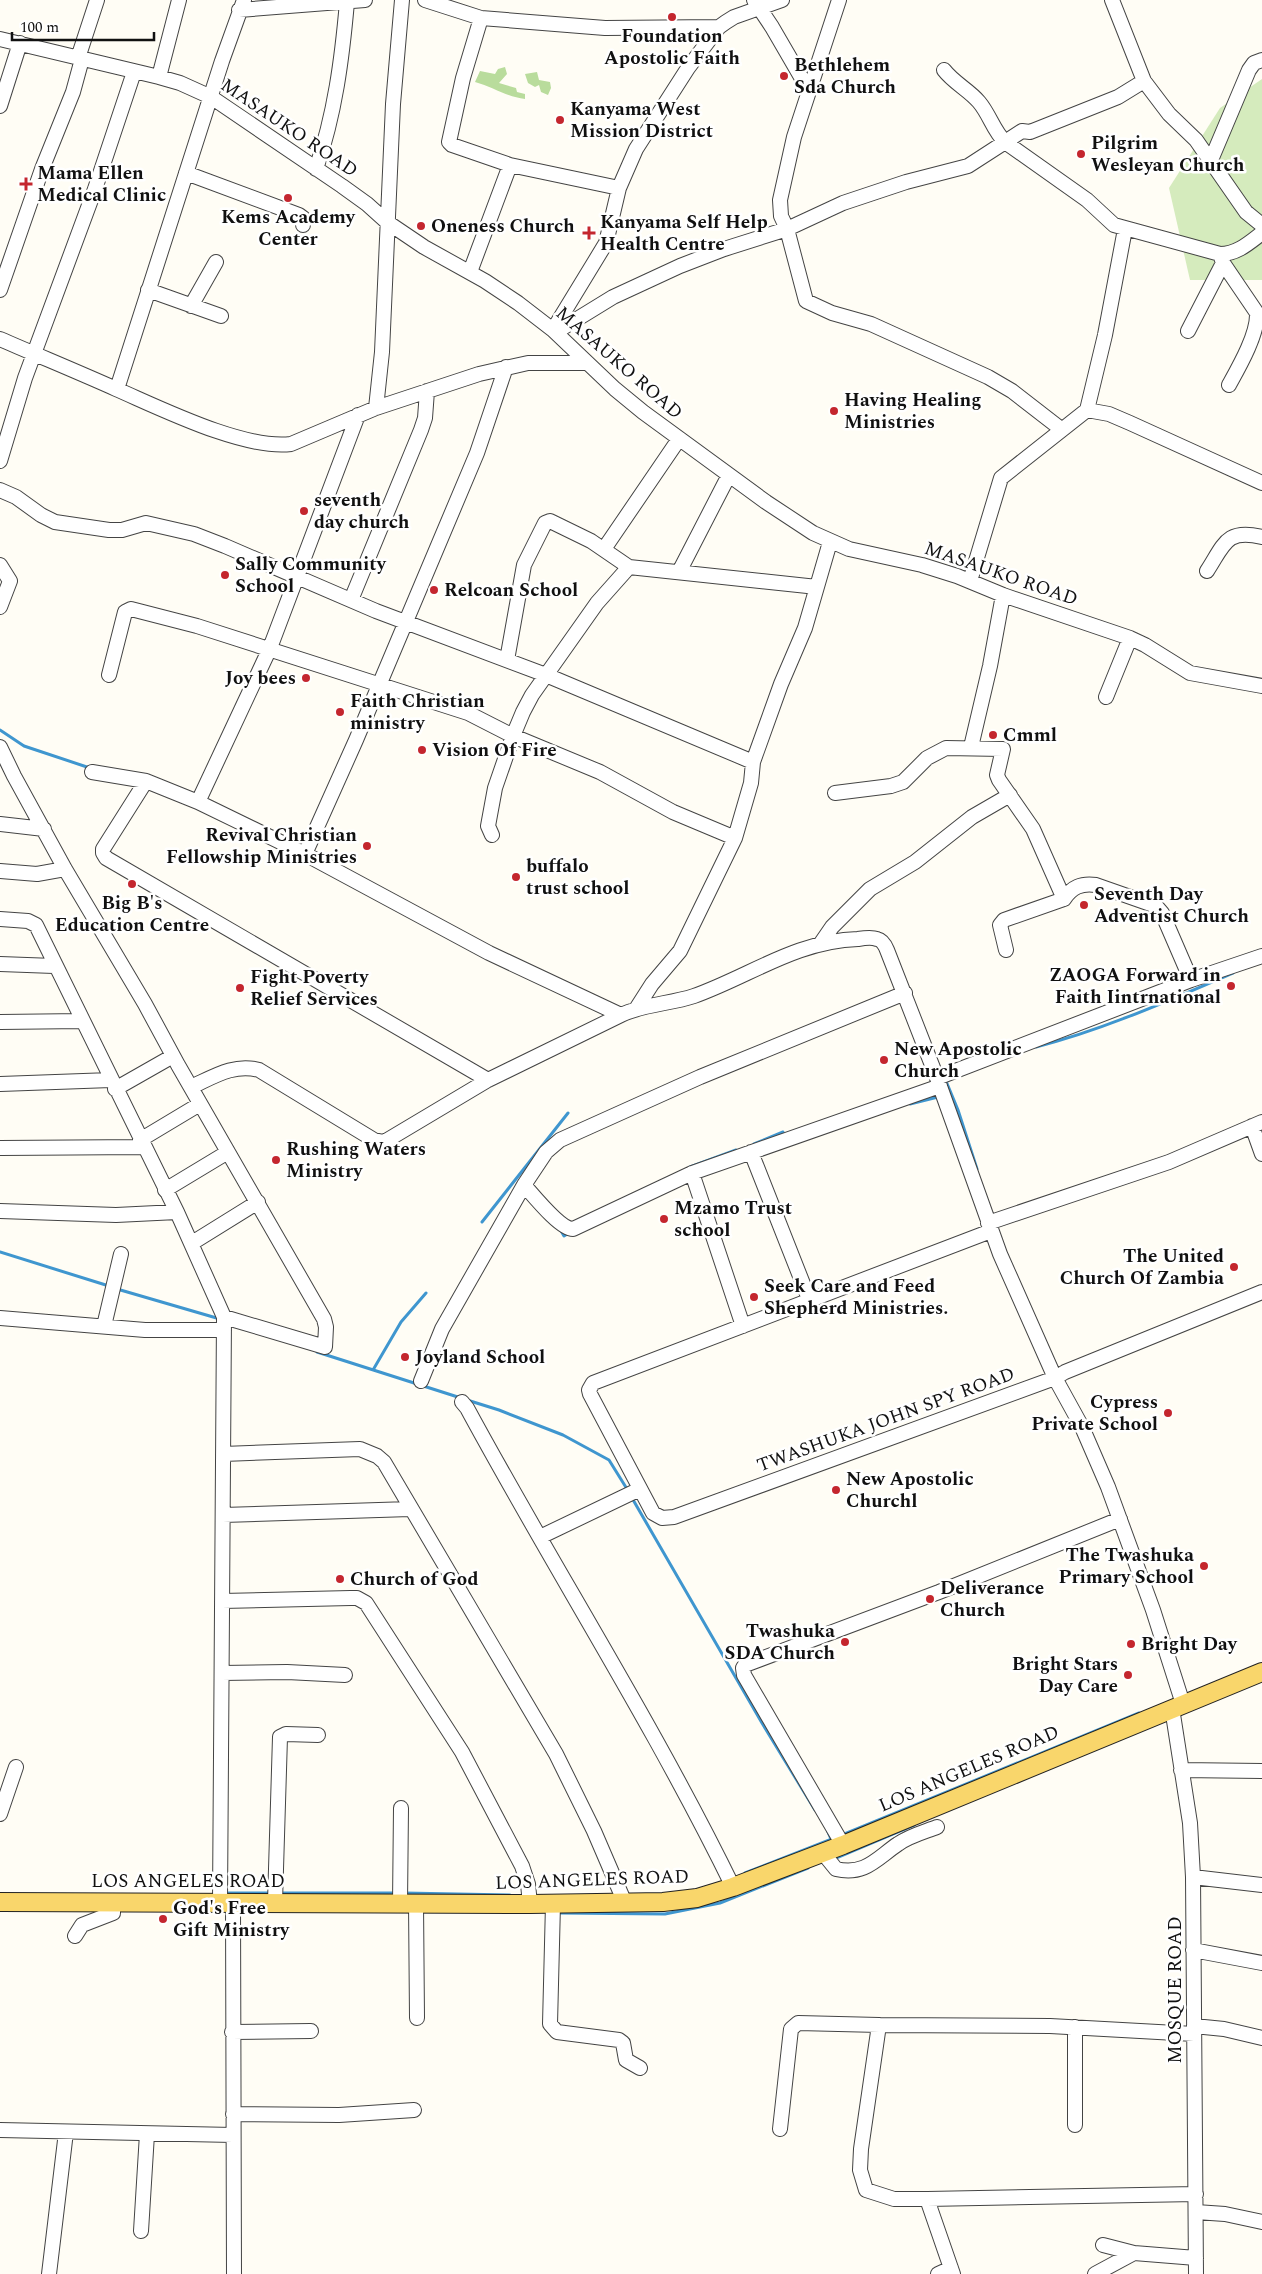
<svg xmlns="http://www.w3.org/2000/svg" width="1262" height="2274" font-family="Spectral,serif">
<style>
.green{fill:#d5ebbd}
.forest{fill:#b9dc9c}
.lines{fill:none;stroke-linecap:round;stroke-linejoin:round}
.stream{stroke:#3f96cf;stroke-width:3}
.minor-casing{stroke:#444;stroke-width:16}
.major-casing{stroke:#222;stroke-width:20}
.minor{stroke:#fff;stroke-width:14}
.major{stroke:#f9d66b;stroke-width:18}
.poi-dot{fill:#c4262e;stroke:#fff;stroke-width:2}
.labels{text-anchor:middle;dominant-baseline:central;stroke-width:5;stroke-linejoin:round;paint-order:stroke}
.poi-label{font-size:19px;font-weight:bold;fill:#111;stroke:#fff;text-anchor:start}
.street-label{font-size:19px;fill:#111;stroke:#fff}
</style>
<rect width="100%" height="100%" fill="#fffdf5"/>
<path class="green" d="M 1262,79 L 1262,280 L 1190,280 L 1169,188 L 1220,108 Z"/>
<path class="forest" d="M 505,67 L 507,74 L 499,83 L 516,88 L 517,92 L 525,94 L 525,99 C 507,97 493,87 475,82 L 480,71 L 495,74 L 498,69 Z
M 537,72 L 539,80 L 550,82 L 551,88 L 548,95 L 541,92 L 539,85 L 535,87 L 528,83 L 525,74 Z"/>
<g class="lines">
<path class="stream" d="M 0,730 L 24,746 L 90,768
M 1036,1047 C 1103,1030 1170,1000 1233,973
M 948,1080 L 946,1081 L 958,1110 L 977,1169
M 910,1104 L 938,1097
M 754,1144 L 783,1132
M 690,1167 L 736,1150
M 482,1222 L 568,1113
M 560,1229 L 564,1236 L 569,1233
M 0,1252 L 109,1286
M 117,1289 L 220,1319
M 317,1352 L 461,1398
M 373,1370 L 401,1322 L 426,1293
M 467,1400 L 499,1410 L 563,1435 L 609,1460 L 627,1489
M 632,1498 L 762,1723 L 815,1810
M 828,1832 L 831,1839
M 842,1835 L 1139,1713
M 836,1858 L 914,1825
M 745,1873 L 832,1839
M 225,1893 L 272,1893
M 281,1893 L 394,1893
M 404,1893 L 510,1895
M 559,1913 L 665,1914 L 720,1903 L 808,1868"/>
<defs>
<path id="minor" d="M 425,0 L 481,18 L 605,28 L 719,27
M 754,0 L 772,27 L 808,89
M 839,0 L 794,137 L 780,200 L 781,216 L 787,229 L 806,301 L 832,313 L 871,324 L 988,377 L 1012,391 L 1061,429
M 1112,0 L 1144,81 L 1169,114 L 1196,140 L 1246,212 L 1262,225
M 239,10 L 365,0
M 481,18 L 463,78 L 449,142 L 452,145 L 510,165
M 0,39 L 159,77 L 180,83 L 211,97 L 342,186 L 367,204 L 387,222 L 424,247 L 485,281 L 518,303 L 553,330 L 615,389 L 643,412 L 766,502 L 813,533 L 849,549 L 922,565 L 957,576 L 1003,595 L 1130,638 L 1145,645 L 1190,673 L 1262,686
M 78,58 L 97,0
M 944,70 C 954,83 969,90 979,102 C 990,115 993,130 1005,142 L 1087,200 L 1114,225 L 1220,254 C 1237,254 1249,243 1262,233
M 159,77 L 179,0
M 0,106 L 20,43
M 1211,160 L 1249,70 L 1254,63 L 1262,60
M 316,169 C 335,114 342,59 347,2
M 186,173 L 299,215 L 303,218 L 303,225
M 1220,254 L 1223,263 L 1257,313 C 1258,334 1239,367 1229,385
M 470,272 L 510,165 L 619,188
M 0,290 L 42,169 L 73,92 L 82,59
M 148,290 L 221,316
M 191,306 L 216,262
M 553,330 L 606,243 L 619,188 L 636,149 L 688,68 L 719,27 L 726,22 L 734,17 L 782,0
M 1188,331 L 1223,263
M 556,332 L 613,297 L 680,266 L 724,249 L 787,229 L 843,203 L 906,182 L 968,166 L 1022,131 L 1030,132 L 1118,97 L 1144,81
M 0,339 C 39,356 78,372 116,389 C 160,408 244,450 291,444 L 376,408 L 479,374 L 528,363 L 587,363
M 117,389 L 222,61 L 244,0
M 376,408 L 382,352 L 393,104 L 402,0
M 1087,410 L 1109,414 L 1130,423 L 1262,483
M 0,461 L 25,378 L 95,189 L 134,72
M 0,490 L 16,497 L 41,515 L 55,522 L 109,530 L 122,530 L 146,523 L 194,534 L 225,546 L 376,611 L 546,675 L 753,762
M 604,549 L 679,439
M 0,565 L 10,581 L 0,607
M 1207,571 C 1224,545 1226,528 1262,537
M 679,572 L 729,475
M 970,581 L 1001,478 L 1087,410 L 1105,335 L 1125,229
M 351,600 L 421,430 L 425,418 L 427,391
M 507,660 L 524,565 L 545,523 L 550,521 L 591,541 L 629,567 L 817,587
M 109,675 L 125,612 L 131,609 L 197,626 L 468,713 L 513,736 L 600,772 L 673,812 L 735,838
M 1106,697 L 1130,638
M 0,747 L 14,776 L 65,869 L 145,1004 L 178,1065 L 324,1319 L 326,1327 L 325,1347 L 224,1317
M 971,747 L 990,666 L 1003,595
M 92,772 L 146,781 L 198,802 L 305,854 L 489,953 L 621,1015 C 644,1004 670,1004 694,996 C 750,976 796,941 858,939 C 864,938 872,937 877,939 C 882,940 885,945 887,950 L 937,1078 L 1000,1254 L 1055,1378 L 1082,1427 L 1108,1487 L 1153,1610 L 1183,1704
M 146,781 L 103,849 L 103,853 L 106,858 L 488,1080
M 835,793 L 891,786 L 903,782 L 927,758 L 946,748 L 1003,749 L 997,775 L 999,780 L 1033,829 L 1064,899
M 198,802 L 270,648 L 358,415
M 0,824 L 44,829
M 492,835 L 488,826 L 495,788 L 513,736 L 523,712 L 532,695 L 597,603 L 629,567
M 305,854 L 356,740 L 477,453 L 506,367
M 0,871 L 37,874 L 65,869
M 0,919 L 28,921 L 36,925 L 177,1212 L 224,1317 L 220,1902
M 821,943 L 832,927 L 870,889 L 915,862 L 972,817 L 1010,795
M 1006,950 L 1000,925 L 1004,920 L 1064,899 C 1072,887 1081,883 1096,885 L 1156,906 L 1162,913 L 1191,980
M 0,964 L 54,966
M 905,993 L 700,1077 L 560,1140 L 546,1152 L 524,1185 C 533,1195 560,1229 573,1229 L 692,1173 L 940,1086
M 636,1009 L 652,984 L 680,951 L 735,838 L 751,783 L 753,762 L 781,684 L 805,628 L 830,542
M 0,1022 L 82,1021
M 937,1078 L 1191,980 L 1262,956
M 0,1084 L 111,1080
M 191,1087 C 213,1077 234,1063 259,1070 L 374,1140 L 384,1142 L 488,1080 L 621,1015
M 115,1089 L 173,1056
M 1252,1126 L 1262,1154
M 140,1140 L 200,1104
M 0,1148 L 144,1147
M 751,1152 L 809,1299
M 692,1173 L 743,1326
M 165,1190 L 228,1152
M 0,1211 L 116,1215 L 177,1212
M 988,1223 L 1169,1162 L 1262,1122
M 991,1231 L 593,1383 L 589,1390 L 590,1394 L 653,1513 L 662,1518 L 674,1517 L 1055,1378 L 1065,1372 L 1262,1292
M 192,1243 L 258,1202
M 0,1318 L 145,1330 L 224,1330
M 104,1326 L 121,1254
M 421,1381 L 442,1329 L 524,1185
M 462,1402 L 467,1408 C 554,1569 653,1723 733,1887
M 223,1454 L 360,1449 L 377,1456 L 384,1462 L 556,1754 L 594,1831 L 625,1903
M 223,1515 L 410,1509
M 540,1537 L 640,1489
M 222,1601 L 351,1598 L 357,1598 L 366,1603 L 462,1752 L 522,1866 L 528,1884 L 530,1904
M 222,1673 L 287,1672 L 345,1675
M 1172,1708 L 1190,1823 L 1193,1877 L 1196,2274
M 1181,1770 L 1262,1771
M 0,1814 L 16,1767
M 843,1845 L 744,1675 L 743,1668 L 745,1665 L 939,1592 L 1120,1519
M 823,1853 L 836,1869 C 865,1876 877,1858 898,1844 C 909,1836 924,1832 937,1827
M 1193,1877 L 1262,1885
M 233,1902 L 234,2274
M 275,1902 L 280,1737 L 286,1734 L 318,1735
M 400,1903 L 401,1808
M 416,1903 L 417,2018
M 553,1904 L 550,2024 L 557,2032 L 619,2040 L 623,2043 L 626,2060 L 640,2068
M 75,1936 L 82,1925 L 113,1913 L 113,1902
M 1193,1950 L 1262,1963
M 879,2025 L 861,2149 L 860,2170 L 866,2190 L 894,2199 L 927,2199 L 1196,2194
M 1194,2026 L 1224,2029 L 1262,2038
M 1075,2027 L 1075,2125
M 232,2032 L 311,2031
M 233,2114 L 339,2115 L 414,2110
M 780,2129 L 791,2029 L 798,2023 L 879,2025 L 1050,2026 L 1194,2034
M 0,2130 L 233,2135
M 927,2199 L 953,2274
M 1196,2212 L 1225,2214 L 1262,2222
M 141,2231 L 147,2134
M 1103,2245 L 1134,2253 L 1196,2258
M 49,2274 L 66,2132
M 938,2274 L 951,2268
M 1095,2274 L 1134,2253"/>
<path id="major" d="M 0,1902 L 530,1904 L 663,1902 L 697,1898 L 733,1887 L 843,1845 L 1262,1672"/>
</defs>
<use href="#minor" class="minor-casing"/>
<use href="#major" class="major-casing"/>
<use href="#minor" class="minor"/>
<use href="#major" class="major"/>
</g>
<g class="poi-dot">
<circle cx="672" cy="17" r="5"/>
<circle cx="784" cy="76" r="5"/>
<circle cx="560" cy="120" r="5"/>
<circle cx="1081" cy="154" r="5"/>
<path d="M23.5 176.5h5v5h5v5h-5v5h-5v-5h-5v-5h5z"/>
<circle cx="288" cy="198" r="5"/>
<circle cx="421" cy="226" r="5"/>
<path d="M586.5 225.5h5v5h5v5h-5v5h-5v-5h-5v-5h5z"/>
<circle cx="834" cy="411" r="5"/>
<circle cx="304" cy="511" r="5"/>
<circle cx="225" cy="575" r="5"/>
<circle cx="434" cy="590" r="5"/>
<circle cx="306" cy="678" r="5"/>
<circle cx="340" cy="712" r="5"/>
<circle cx="993" cy="735" r="5"/>
<circle cx="422" cy="750" r="5"/>
<circle cx="367" cy="846" r="5"/>
<circle cx="516" cy="877" r="5"/>
<circle cx="132" cy="884" r="5"/>
<circle cx="1084" cy="905" r="5"/>
<circle cx="1231" cy="986" r="5"/>
<circle cx="240" cy="988" r="5"/>
<circle cx="884" cy="1060" r="5"/>
<circle cx="276" cy="1160" r="5"/>
<circle cx="664" cy="1219" r="5"/>
<circle cx="1234" cy="1267" r="5"/>
<circle cx="754" cy="1297" r="5"/>
<circle cx="405" cy="1357" r="5"/>
<circle cx="1168" cy="1413" r="5"/>
<circle cx="836" cy="1490" r="5"/>
<circle cx="1204" cy="1566" r="5"/>
<circle cx="340" cy="1579" r="5"/>
<circle cx="930" cy="1599" r="5"/>
<circle cx="845" cy="1642" r="5"/>
<circle cx="1131" cy="1644" r="5"/>
<circle cx="1128" cy="1675" r="5"/>
<circle cx="163" cy="1919" r="5"/>
</g>
<g class="labels">
<g class="poi-label">
<text x="672" y="36" text-anchor="middle">Foundation<tspan x="672" dy="22">Apostolic Faith</tspan></text>
<text x="794" y="65">Bethlehem<tspan x="794" dy="22">Sda Church</tspan></text>
<text x="570" y="109">Kanyama West<tspan x="570" dy="22">Mission District</tspan></text>
<text x="1091" y="143">Pilgrim<tspan x="1091" dy="22">Wesleyan Church</tspan></text>
<text x="37" y="173">Mama Ellen<tspan x="37" dy="22">Medical Clinic</tspan></text>
<text x="288" y="217" text-anchor="middle">Kems Academy<tspan x="288" dy="22">Center</tspan></text>
<text x="600" y="222">Kanyama Self Help<tspan x="600" dy="22">Health Centre</tspan></text>
<text x="431" y="226">Oneness Church</text>
<text x="844" y="400">Having Healing<tspan x="844" dy="22">Ministries</tspan></text>
<text x="314" y="500">seventh<tspan x="314" dy="22">day church</tspan></text>
<text x="235" y="564">Sally Community<tspan x="235" dy="22">School</tspan></text>
<text x="444" y="590">Relcoan School</text>
<text x="296" y="678" text-anchor="end">Joy bees</text>
<text x="350" y="701">Faith Christian<tspan x="350" dy="22">ministry</tspan></text>
<text x="1003" y="735">Cmml</text>
<text x="432" y="750">Vision Of Fire</text>
<text x="357" y="835" text-anchor="end">Revival Christian<tspan x="357" dy="22">Fellowship Ministries</tspan></text>
<text x="526" y="866">buffalo<tspan x="526" dy="22">trust school</tspan></text>
<text x="1094" y="894">Seventh Day<tspan x="1094" dy="22">Adventist Church</tspan></text>
<text x="132" y="903" text-anchor="middle">Big B's<tspan x="132" dy="22">Education Centre</tspan></text>
<text x="1221" y="975" text-anchor="end">ZAOGA Forward in<tspan x="1221" dy="22">Faith Iintrnational</tspan></text>
<text x="250" y="977">Fight Poverty<tspan x="250" dy="22">Relief Services</tspan></text>
<text x="894" y="1049">New Apostolic<tspan x="894" dy="22">Church</tspan></text>
<text x="286" y="1149">Rushing Waters<tspan x="286" dy="22">Ministry</tspan></text>
<text x="674" y="1208">Mzamo Trust<tspan x="674" dy="22">school</tspan></text>
<text x="1224" y="1256" text-anchor="end">The United<tspan x="1224" dy="22">Church Of Zambia</tspan></text>
<text x="764" y="1286">Seek Care and Feed<tspan x="764" dy="22">Shepherd Ministries.</tspan></text>
<text x="415" y="1357">Joyland School</text>
<text x="1158" y="1402" text-anchor="end">Cypress<tspan x="1158" dy="22">Private School</tspan></text>
<text x="846" y="1479">New Apostolic<tspan x="846" dy="22">Churchl</tspan></text>
<text x="1194" y="1555" text-anchor="end">The Twashuka<tspan x="1194" dy="22">Primary School</tspan></text>
<text x="350" y="1579">Church of God</text>
<text x="940" y="1588">Deliverance<tspan x="940" dy="22">Church</tspan></text>
<text x="835" y="1631" text-anchor="end">Twashuka<tspan x="835" dy="22">SDA Church</tspan></text>
<text x="1141" y="1644">Bright Day</text>
<text x="1118" y="1664" text-anchor="end">Bright Stars<tspan x="1118" dy="22">Day Care</tspan></text>
<text x="173" y="1908">God's Free<tspan x="173" dy="22">Gift Ministry</tspan></text>
</g>
<g class="street-label">
<text transform="translate(289 128) rotate(34)">MASAUKO ROAD</text>
<text transform="translate(619 363) rotate(41)">MASAUKO ROAD</text>
<text transform="translate(1001 574) rotate(19)">MASAUKO ROAD</text>
<text transform="translate(886 1420) rotate(-20)">TWASHUKA JOHN SPY ROAD</text>
<text transform="translate(969 1769) rotate(-23)">LOS ANGELES ROAD</text>
<text transform="translate(592 1880) rotate(-2)">LOS ANGELES ROAD</text>
<text x="188" y="1881">LOS ANGELES ROAD</text>
<text transform="translate(1175 1990) rotate(-90)">MOSQUE ROAD</text>
</g>
</g>
<path d="M12 32v8h142v-8" fill="none" stroke="#111111" stroke-width="2.5"/>
<text x="20" y="32" font-size="15" fill="#111111" stroke="#ffffff" stroke-width="4" paint-order="stroke">100 m</text>
</svg>
